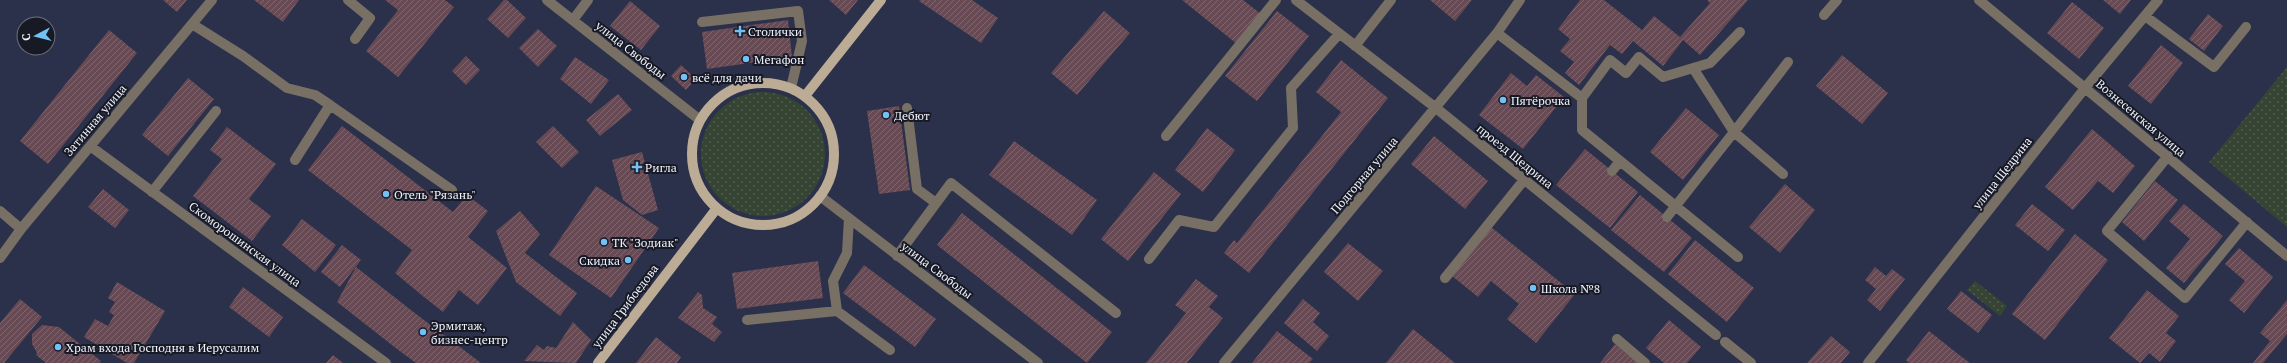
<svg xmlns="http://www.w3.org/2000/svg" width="2287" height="363" font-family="'PT Serif',serif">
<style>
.park{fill:url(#park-dots)}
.building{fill:url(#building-hatch)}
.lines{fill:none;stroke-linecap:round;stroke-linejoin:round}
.minor{stroke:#787065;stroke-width:10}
.major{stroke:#bcac95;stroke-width:10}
.poi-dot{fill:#72c1f5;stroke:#171a25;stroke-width:1.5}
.labels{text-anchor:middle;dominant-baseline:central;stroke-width:4;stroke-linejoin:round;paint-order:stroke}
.poi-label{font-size:12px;fill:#f0f3fc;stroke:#171a25;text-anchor:start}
.street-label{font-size:12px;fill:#f0f3fc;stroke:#171a25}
</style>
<defs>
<pattern id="park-dots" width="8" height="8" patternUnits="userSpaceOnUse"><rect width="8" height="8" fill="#354433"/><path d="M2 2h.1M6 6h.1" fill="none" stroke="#535f51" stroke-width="1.8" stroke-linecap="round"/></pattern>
<pattern id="building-hatch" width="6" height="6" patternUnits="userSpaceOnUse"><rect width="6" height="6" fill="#684a55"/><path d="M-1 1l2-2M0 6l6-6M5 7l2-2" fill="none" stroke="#7e656e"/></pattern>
</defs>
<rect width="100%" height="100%" fill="#2b314a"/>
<path class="park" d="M 2287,67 L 2287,227 L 2209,162 Z
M701 154a62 62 0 1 1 124 0a62 62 0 1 1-124 0Z
M 1975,281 L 2007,306 L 2000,316 L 1967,290 Z"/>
<path class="building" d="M 163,0 L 187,0 L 177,12 Z
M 254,0 L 299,0 L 283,22 Z
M 385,0 L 445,0 L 454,7 L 398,77 L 366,51 L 398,10 Z
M 504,0 L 507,0 L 526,18 L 508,38 L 487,19 Z
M 829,0 L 858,0 L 846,15 Z
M 920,0 L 972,0 L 998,18 L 981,43 L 919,1 Z
M 1182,0 L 1243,0 L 1261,14 L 1237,44 Z
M 1430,0 L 1472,0 L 1455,21 Z
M 1580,0 L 1604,0 L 1642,30 L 1654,16 L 1680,37 L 1710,3 L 1707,0 L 1748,0 L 1700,55 L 1683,40 L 1663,66 L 1633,41 L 1622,54 L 1610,45 L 1579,85 L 1565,73 L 1574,62 L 1560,51 L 1570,39 L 1558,29 Z
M 2103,0 L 2131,0 L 2120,14 Z
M 630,1 L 660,26 L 641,50 L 610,26 Z
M 2072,2 L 2104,28 L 2079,59 L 2047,33 Z
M 1104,11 L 1130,33 L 1077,95 L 1051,73 Z
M 1277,11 L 1309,36 L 1257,101 L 1225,76 Z
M 2208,14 L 2223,26 L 2204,51 L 2189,39 Z
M 788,20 L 792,57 L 707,69 L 702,32 Z
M 538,29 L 557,46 L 538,67 L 519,48 Z
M 109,30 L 137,53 L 48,164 L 20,141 Z
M 2161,45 L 2183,63 L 2151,104 L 2128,86 Z
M 1842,55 L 1888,93 L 1862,124 L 1816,86 Z
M 466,56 L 480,70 L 466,85 L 452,71 Z
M 575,57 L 609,80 L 591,104 L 560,79 Z
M 1341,60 L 1388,98 L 1249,273 L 1224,253 L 1234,240 L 1237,243 L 1341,112 L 1316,92 Z
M 681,65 L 696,79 L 686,90 L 671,76 Z
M 1511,73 L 1527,86 L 1536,75 L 1564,97 L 1523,149 L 1479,115 Z
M 188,78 L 214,99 L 168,156 L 142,135 Z
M 618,94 L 632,110 L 600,136 L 586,120 Z
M 899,106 L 910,190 L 879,194 L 867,111 Z
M 1686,108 L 1719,135 L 1683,180 L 1650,152 Z
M 342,126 L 453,212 L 467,195 L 488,211 L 468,237 L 507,268 L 478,305 L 459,290 L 443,312 L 424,297 L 395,273 L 412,250 L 308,170 Z
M 553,126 L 579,152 L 562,168 L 536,142 Z
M 227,127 L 276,164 L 249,199 L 271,216 L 252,241 L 193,196 L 222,159 L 210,150 Z
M 1207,128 L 1235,150 L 1203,192 L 1175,170 Z
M 2092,129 L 2135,166 L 2113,193 L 2098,181 L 2073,210 L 2045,187 Z
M 1434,136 L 1488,181 L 1465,209 L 1411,164 Z
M 1014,141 L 1097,200 L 1072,235 L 989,175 Z
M 1585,149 L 1638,192 L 1610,228 L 1556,185 Z
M 642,152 L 658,210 L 642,215 L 623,200 L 612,160 Z
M 1154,172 L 1181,194 L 1128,261 L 1101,239 Z
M 2155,181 L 2178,200 L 2144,241 L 2122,222 Z
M 1785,184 L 1815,210 L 1780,253 L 1749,227 Z
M 596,186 L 659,228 L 611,298 L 549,255 Z
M 103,189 L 129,210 L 115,228 L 88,207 Z
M 1640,195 L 1692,238 L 1664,272 L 1611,230 Z
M 2032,204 L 2065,230 L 2048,251 L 2015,225 Z
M 2184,204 L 2223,236 L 2184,283 L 2166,268 L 2190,239 L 2169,221 Z
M 520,211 L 540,234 L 525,253 L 577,293 L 560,316 L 516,282 L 496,231 Z
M 962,213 L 1112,332 L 1087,363 L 937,245 Z
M 302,219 L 336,245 L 315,272 L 282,245 Z
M 1491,227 L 1575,294 L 1536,343 L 1507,319 L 1519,304 L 1491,281 L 1478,297 L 1452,276 Z
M 2075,234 L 2108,260 L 2045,340 L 2012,314 Z
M 1695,240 L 1754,288 L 1727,322 L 1668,274 Z
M 1348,243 L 1383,271 L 1358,301 L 1324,272 Z
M 342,245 L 361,260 L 340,287 L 321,272 Z
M 2239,248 L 2273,277 L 2244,313 L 2229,300 L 2245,281 L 2225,264 Z
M 818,261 L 823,298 L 737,309 L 732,273 Z
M 864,265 L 936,319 L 915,347 L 843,293 Z
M 356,267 L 416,314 L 481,363 L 416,363 L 397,349 L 337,302 Z
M 1875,267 L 1886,276 L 1892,269 L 1905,279 L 1880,311 L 1867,300 L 1876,289 L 1865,280 Z
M 1196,279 L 1218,296 L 1209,307 L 1223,318 L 1187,363 L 1146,363 L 1186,313 L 1175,305 Z
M 117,282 L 165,311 L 134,363 L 127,363 L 84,337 L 95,319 L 108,326 L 114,315 L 109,312 L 115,302 L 108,298 Z
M 243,287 L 283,317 L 269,337 L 229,307 Z
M 2147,290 L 2179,316 L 2166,333 L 2176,341 L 2160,362 L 2149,353 L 2140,363 L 2109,338 Z
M 1961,291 L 1992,315 L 1978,333 L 1947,309 Z
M 698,292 L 702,295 L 703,308 L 717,317 L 712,324 L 722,332 L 714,342 L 678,318 Z
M 20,299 L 42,317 L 4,363 L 0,363 L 0,323 Z
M 1303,299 L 1320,313 L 1313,322 L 1329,336 L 1317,351 L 1284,323 Z
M 2287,300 L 2287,334 L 2263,363 L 2253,363 L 2270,341 L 2260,333 Z
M 1669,320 L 1701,347 L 1687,363 L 1664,363 L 1646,348 Z
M 573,322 L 591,340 L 576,363 L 524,361 L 537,345 L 544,350 L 547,346 L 556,348 Z
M 42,325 L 59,327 L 101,361 L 99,363 L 46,363 L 36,355 L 37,353 L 32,344 L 32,334 Z
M 1413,329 L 1455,363 L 1386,363 Z
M 1277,331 L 1313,359 L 1309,363 L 1252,363 Z
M 1929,331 L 1958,354 L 1970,363 L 1909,363 L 1906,360 Z
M 1831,336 L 1850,352 L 1841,363 L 1807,363 Z
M 656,337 L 681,357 L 677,363 L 636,363 Z
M 1615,344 L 1638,363 L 1600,363 Z
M 333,355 L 343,363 L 326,363 Z"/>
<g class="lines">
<path class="minor" d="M 348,0 L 370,18 L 355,39
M 547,0 L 700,120
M 1296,0 L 1436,108 L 1716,335
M 1979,0 L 2287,256
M 1824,15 L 1837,0
M 2145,16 L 2214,67 L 2246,27
M 573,20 L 588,0
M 702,22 L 798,11 L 802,41 L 791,88
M 192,24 L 243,56 L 287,88 L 315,95 L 330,105
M 1497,33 L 1582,98 L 1610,60 L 1626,73 L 1639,57 L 1663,77 L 1710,63 L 1740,32
M 1355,46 L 1391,0
M 1582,98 L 1582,130 L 1738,257
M 907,108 L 917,189 L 936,203
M 1166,136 L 1276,0
M 90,146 L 386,363
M 2168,156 L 2107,231 L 2185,298 L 2247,222
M 295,160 L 330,105 L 452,190
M 1612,171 L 1620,161
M 1783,174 L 1734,132 L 1788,62
M 152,192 L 216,111
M 820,196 L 1038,363
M 0,211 L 21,229
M 1667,217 L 1734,132 L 1693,68
M 897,256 L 951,183 L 1116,313
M 0,258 L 21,229 L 212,0
M 1149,259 L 1179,220 L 1214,227 L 1293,128 L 1291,88 L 1339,34
M 1445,278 L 1524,180
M 837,311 L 833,281 L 847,253 L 849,218
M 747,320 L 837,311 L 890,350
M 1617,339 L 1645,363
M 1725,342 L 1751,363
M 1224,363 L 1497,33 L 1520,0
M 1868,363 L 2085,88 L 2158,0"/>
<path class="major" d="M692 154a71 71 0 1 1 142 0a71 71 0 1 1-142 0Z
M 805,96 L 881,0
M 598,363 L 717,208"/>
</g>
<g class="poi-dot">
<path d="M738 25h4v4h4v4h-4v4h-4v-4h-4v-4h4z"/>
<circle cx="746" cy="59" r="4"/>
<circle cx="684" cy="77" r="4"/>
<circle cx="1503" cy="100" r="4"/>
<circle cx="886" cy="115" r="4"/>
<path d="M635 161h4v4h4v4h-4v4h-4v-4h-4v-4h4z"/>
<circle cx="386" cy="194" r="4"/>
<circle cx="604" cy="242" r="4"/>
<circle cx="628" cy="260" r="4"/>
<circle cx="1533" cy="288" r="4"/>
<circle cx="423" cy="332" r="4"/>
<circle cx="58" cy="347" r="4"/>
</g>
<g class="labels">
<g class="poi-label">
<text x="748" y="31">Столички</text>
<text x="754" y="59">Мегафон</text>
<text x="692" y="77">всё для дачи</text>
<text x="1511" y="100">Пятёрочка</text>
<text x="894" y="115">Дебют</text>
<text x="645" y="167">Ригла</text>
<text x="394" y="194">Отель "Рязань"</text>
<text x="612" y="242">ТК "Зодиак"</text>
<text x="620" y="260" text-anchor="end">Скидка</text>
<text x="1541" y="288">Школа №8</text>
<text x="431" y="325">Эрмитаж,<tspan x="431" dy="14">бизнес-центр</tspan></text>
<text x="66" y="347">Храм входа Господня в Иерусалим</text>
</g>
<g class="street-label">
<text transform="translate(631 50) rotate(38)">улица Свободы</text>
<text transform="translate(2141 118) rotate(40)">Вознесенская улица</text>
<text transform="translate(95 120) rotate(-50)">Затинная улица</text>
<text transform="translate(1515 156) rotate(39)">проезд Щедрина</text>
<text transform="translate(2002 173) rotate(-52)">улица Щедрина</text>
<text transform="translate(1364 175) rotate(-50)">Подгорная улица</text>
<text transform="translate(245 244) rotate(36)">Скоморошинская улица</text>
<text transform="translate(937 270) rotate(37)">улица Свободы</text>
<text transform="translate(625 306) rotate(-53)">улица Грибоедова</text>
</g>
</g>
<g transform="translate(36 36) rotate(263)"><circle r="19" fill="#171a25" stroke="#6e717b"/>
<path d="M0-3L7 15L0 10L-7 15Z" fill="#72c1f5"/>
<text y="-6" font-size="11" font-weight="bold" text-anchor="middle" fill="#f0f3fc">С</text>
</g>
</svg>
